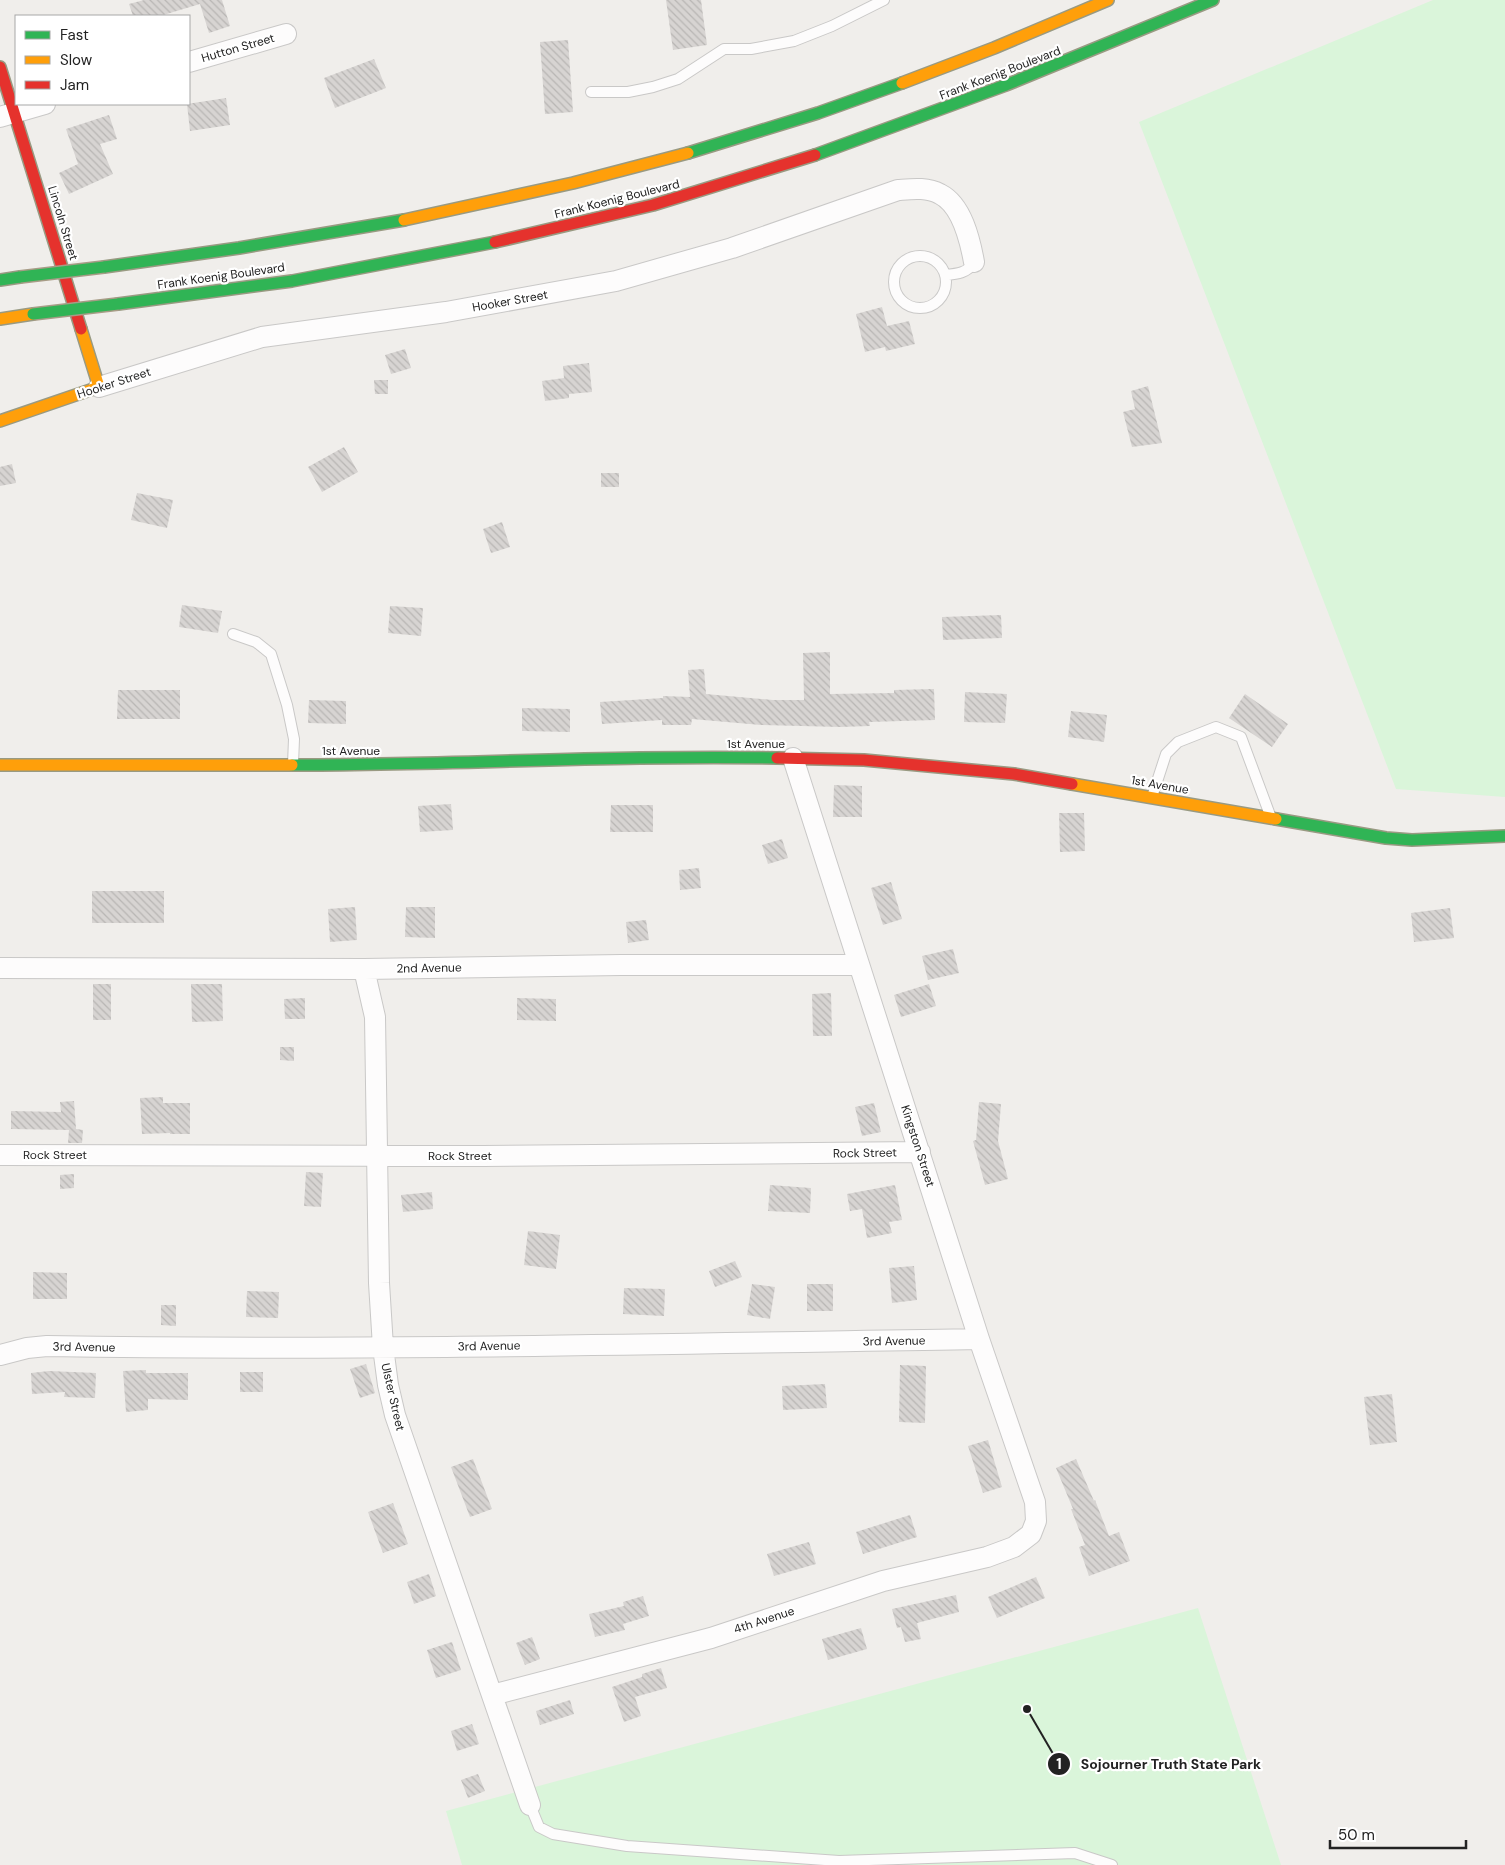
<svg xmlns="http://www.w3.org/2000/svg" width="1505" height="1865" font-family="'DM Sans',sans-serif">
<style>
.park{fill:#daf5da}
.building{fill:url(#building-back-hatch)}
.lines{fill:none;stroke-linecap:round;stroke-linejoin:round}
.lane-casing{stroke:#c9c8c7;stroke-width:12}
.street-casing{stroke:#c9c8c7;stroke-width:22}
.fast-casing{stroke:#999a82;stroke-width:14}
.slow-casing{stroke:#999a82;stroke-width:14}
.jam-casing{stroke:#999a82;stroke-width:14}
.lane{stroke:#fdfcfc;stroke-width:10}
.street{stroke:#fdfcfc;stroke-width:20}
.fast{stroke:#30b455;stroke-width:11}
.slow{stroke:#ff9f0a;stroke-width:11}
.jam{stroke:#e5322d;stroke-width:11}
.fast-bridge-casing{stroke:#a79c86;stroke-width:14;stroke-linecap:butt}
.fast-bridge{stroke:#30b455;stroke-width:11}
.labels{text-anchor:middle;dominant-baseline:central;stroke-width:4.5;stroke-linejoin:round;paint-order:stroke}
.street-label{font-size:12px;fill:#222;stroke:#fff}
.leader{fill:none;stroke:#222;stroke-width:2}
.callout-dot{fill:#222;stroke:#fff;stroke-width:2}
.mark-label{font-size:15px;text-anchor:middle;font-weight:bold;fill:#fff}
.callout-label{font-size:14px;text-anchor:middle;font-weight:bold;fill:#222;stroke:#fff;stroke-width:4.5;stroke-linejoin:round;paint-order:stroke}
</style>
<defs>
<pattern id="building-back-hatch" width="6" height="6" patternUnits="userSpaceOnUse" patternTransform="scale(1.25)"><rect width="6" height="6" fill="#d7d4d2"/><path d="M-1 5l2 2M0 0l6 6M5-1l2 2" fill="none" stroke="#b8b6b4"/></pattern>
</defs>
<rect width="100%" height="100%" fill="#f0eeeb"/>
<path class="park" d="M 1433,0 L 1505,0 L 1505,797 L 1396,789 L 1139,122 Z
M 1198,1608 L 1281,1865 L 462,1865 L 446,1811 Z"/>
<path class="building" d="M 144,0 L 222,0 L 230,26 L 209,33 L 200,4 L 160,16 L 133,16 L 129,4 Z
M 666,0 L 701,0 L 707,45 L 673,50 Z
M 568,40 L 573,112 L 545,114 L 540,42 Z
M 374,59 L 386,88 L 335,108 L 324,78 Z
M 226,98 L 230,125 L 190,131 L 187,104 Z
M 109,115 L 117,139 L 100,144 L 113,174 L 69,194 L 59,173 L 78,164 L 66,129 Z
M 882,307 L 887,326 L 909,321 L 915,344 L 886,351 L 885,347 L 865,352 L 856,314 Z
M 405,349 L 411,368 L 391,374 L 385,355 Z
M 589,363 L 592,392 L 569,394 L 569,398 L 545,401 L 542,381 L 564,378 L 563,366 Z
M 374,380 L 388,380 L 388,394 L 375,394 Z
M 1148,386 L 1162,443 L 1132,447 L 1123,412 L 1135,409 L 1131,391 Z
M 344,447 L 358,472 L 322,492 L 308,467 Z
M 12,464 L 16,483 L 0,486 L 0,467 Z
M 601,473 L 619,473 L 619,487 L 601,487 Z
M 137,493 L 173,500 L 167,528 L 131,520 Z
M 502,522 L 510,547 L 491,553 L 483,529 Z
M 182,605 L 222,611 L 218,633 L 179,627 Z
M 390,606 L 423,608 L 421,636 L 388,633 Z
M 1001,615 L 1002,638 L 943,640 L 942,617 Z
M 830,652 L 830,694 L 894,693 L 894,690 L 934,689 L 935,720 L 869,722 L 870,726 L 840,727 L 761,725 L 692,719 L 691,725 L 662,725 L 662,720 L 602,724 L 600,702 L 663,698 L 663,696 L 690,697 L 688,670 L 704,669 L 706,694 L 773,700 L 804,700 L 803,653 Z
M 118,690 L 180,690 L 180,719 L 117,719 Z
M 965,692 L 1007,694 L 1005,723 L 964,722 Z
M 1245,694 L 1288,724 L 1272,747 L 1229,718 Z
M 309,700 L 346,701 L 346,724 L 308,723 Z
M 522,708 L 570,709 L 570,732 L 522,731 Z
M 1071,711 L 1107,715 L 1104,742 L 1068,737 Z
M 834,785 L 862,786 L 862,817 L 833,817 Z
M 451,804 L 453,830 L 420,832 L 418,806 Z
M 611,805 L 653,805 L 653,832 L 610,832 Z
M 1059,813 L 1084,813 L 1085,851 L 1060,852 Z
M 782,839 L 788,858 L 768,864 L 762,845 Z
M 699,868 L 701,888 L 680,890 L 679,870 Z
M 891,882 L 902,919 L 883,925 L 871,888 Z
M 92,891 L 164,891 L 164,923 L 92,923 Z
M 355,907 L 357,940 L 330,942 L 328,909 Z
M 406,907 L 435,907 L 435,938 L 405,937 Z
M 1450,908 L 1454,938 L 1414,942 L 1411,913 Z
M 646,920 L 649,940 L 628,943 L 626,922 Z
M 953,949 L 959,973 L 928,980 L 922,956 Z
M 93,984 L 111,984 L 111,1020 L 93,1020 Z
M 191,984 L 222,984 L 223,1021 L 192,1022 Z
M 929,984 L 936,1006 L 901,1017 L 894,995 Z
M 831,993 L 832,1036 L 813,1036 L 812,994 Z
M 305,998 L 305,1019 L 285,1019 L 284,999 Z
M 517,998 L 556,999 L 556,1021 L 517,1020 Z
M 280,1047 L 294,1047 L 294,1061 L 280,1060 Z
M 163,1097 L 163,1103 L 190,1103 L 190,1134 L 170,1134 L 170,1133 L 142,1134 L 140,1098 Z
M 74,1101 L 76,1129 L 83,1130 L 82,1143 L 68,1143 L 69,1130 L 11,1129 L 11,1111 L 61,1112 L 60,1102 Z
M 979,1102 L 1001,1104 L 998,1141 L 1008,1179 L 985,1185 L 973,1141 L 976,1140 Z
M 874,1103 L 881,1132 L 862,1136 L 855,1107 Z
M 306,1172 L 323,1173 L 321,1207 L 304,1206 Z
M 74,1174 L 74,1188 L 60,1189 L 60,1175 Z
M 770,1185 L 811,1188 L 810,1213 L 768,1211 Z
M 895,1185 L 902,1220 L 889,1222 L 892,1233 L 867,1238 L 862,1209 L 850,1211 L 847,1194 Z
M 432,1192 L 433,1209 L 403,1212 L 401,1195 Z
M 528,1231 L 560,1235 L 556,1269 L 524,1265 Z
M 735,1261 L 742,1277 L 715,1287 L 709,1271 Z
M 914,1266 L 917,1300 L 892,1303 L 889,1268 Z
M 33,1272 L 67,1273 L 67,1299 L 33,1299 Z
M 752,1284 L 775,1287 L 770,1319 L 747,1315 Z
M 807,1284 L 833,1284 L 833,1311 L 807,1311 Z
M 624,1288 L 665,1289 L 664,1316 L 623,1314 Z
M 247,1291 L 279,1292 L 278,1318 L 246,1317 Z
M 161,1305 L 176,1305 L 176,1326 L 161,1325 Z
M 366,1364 L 375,1393 L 360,1398 L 350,1369 Z
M 900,1365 L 926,1366 L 925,1423 L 899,1422 Z
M 146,1370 L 146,1373 L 188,1373 L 188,1400 L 148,1399 L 148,1410 L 126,1412 L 123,1371 Z
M 49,1371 L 96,1373 L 95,1398 L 64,1397 L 65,1392 L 32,1394 L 31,1373 Z
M 240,1372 L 263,1372 L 263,1392 L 240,1392 Z
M 825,1384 L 827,1408 L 783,1410 L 782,1386 Z
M 1392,1394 L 1397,1442 L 1370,1445 L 1364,1397 Z
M 988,1440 L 1002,1487 L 983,1493 L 968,1446 Z
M 473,1459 L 492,1509 L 470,1517 L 451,1467 Z
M 1076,1459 L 1094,1501 L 1095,1500 L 1109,1536 L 1119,1532 L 1130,1561 L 1089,1576 L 1079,1547 L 1085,1545 L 1071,1509 L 1073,1509 L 1056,1468 Z
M 393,1503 L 408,1544 L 383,1553 L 368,1512 Z
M 910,1515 L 917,1537 L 863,1554 L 856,1532 Z
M 809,1542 L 816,1564 L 774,1576 L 767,1554 Z
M 429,1574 L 436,1596 L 414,1604 L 407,1582 Z
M 1036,1577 L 1045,1598 L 997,1618 L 988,1597 Z
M 956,1595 L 959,1612 L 917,1623 L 921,1639 L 905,1642 L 901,1627 L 897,1628 L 892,1609 Z
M 643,1596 L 649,1616 L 623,1624 L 625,1630 L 595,1637 L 589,1614 L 624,1606 L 623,1602 Z
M 861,1628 L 867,1649 L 828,1660 L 822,1639 Z
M 532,1637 L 540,1659 L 525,1665 L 516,1643 Z
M 452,1642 L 461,1670 L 436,1678 L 427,1650 Z
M 661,1668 L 667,1688 L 635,1697 L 641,1716 L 624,1722 L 612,1687 L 642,1677 L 642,1674 Z
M 570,1700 L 574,1714 L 540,1725 L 536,1711 Z
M 472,1724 L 479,1744 L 457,1751 L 451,1731 Z
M 478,1774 L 485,1791 L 468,1798 L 461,1780 Z"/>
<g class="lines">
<defs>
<path id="lane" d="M 591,92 L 628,92 L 653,87 L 678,79 L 724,49 L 751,49 L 794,41 L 832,26 L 884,0
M894 282a26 26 0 1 1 52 0a26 26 0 1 1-52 0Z
M 945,275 C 957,274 968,273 974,262
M 233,634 L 256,642 L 271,654 L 287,705 L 294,739 L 293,764
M 1152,797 L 1166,754 L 1178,742 L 1216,727 L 1241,737 L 1270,815
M 530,1805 L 539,1827 L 553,1834 L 627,1846 L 839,1861 L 1075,1853 L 1112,1865"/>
<path id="street" d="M 189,62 L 286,34
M 0,117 L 45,104
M 99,387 L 262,337 L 446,312 L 616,281 L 732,248 L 898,190 C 912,189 927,187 940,194 C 962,205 970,240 974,262
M 0,968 L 364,969 L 621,965 L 858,965
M 364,969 L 375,1017 L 379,1283 L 383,1347 L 388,1385 L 395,1415 L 530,1805
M 0,1155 L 483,1156 L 920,1152
M 0,1355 L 27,1348 L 47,1346 C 358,1351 668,1344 979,1339
M 492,1695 L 711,1638 L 883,1581 L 987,1557 L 1014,1547 L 1031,1534 L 1036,1521 L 1035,1502 L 979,1339 L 793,758"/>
<path id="fast" d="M 688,153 L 818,113 L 902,83
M 815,155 L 1006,85 L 1213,0
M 104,267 L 239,248 L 404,220
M 0,280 L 20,277
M 118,304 L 292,281 L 495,242
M 292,765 C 454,765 615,755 777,758
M 1276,819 L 1386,838 L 1412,840 L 1505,836"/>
<path id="slow" d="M 902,83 L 994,48 L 1108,0
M 404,220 L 573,183 L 688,153
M 0,319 L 33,314
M 0,421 L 99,387 L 81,329
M 0,765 L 292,765
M 1072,784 L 1276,819"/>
<path id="jam" d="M 0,67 L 81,329
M 495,242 L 653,205 L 815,155
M 777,758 L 864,760 L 1014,774 L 1072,784"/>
</defs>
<use href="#lane" class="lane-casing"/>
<use href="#street" class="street-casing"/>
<use href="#fast" class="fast-casing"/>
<use href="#slow" class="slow-casing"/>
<use href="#jam" class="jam-casing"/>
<use href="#lane" class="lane"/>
<use href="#street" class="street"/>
<use href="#fast" class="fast"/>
<use href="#slow" class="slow"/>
<use href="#jam" class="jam"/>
<defs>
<path id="fast-bridge" d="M 20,277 L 104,267
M 33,314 L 118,304"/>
</defs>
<use href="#fast-bridge" class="fast-bridge-casing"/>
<use href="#fast-bridge" class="fast-bridge"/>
</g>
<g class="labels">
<g class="street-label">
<text transform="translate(238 48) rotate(-16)">Hutton Street</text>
<text transform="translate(1000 73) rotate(-21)">Frank Koenig Boulevard</text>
<text transform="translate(617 199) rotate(-14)">Frank Koenig Boulevard</text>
<text transform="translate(63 223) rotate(73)">Lincoln Street</text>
<text transform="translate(221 276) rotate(-8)">Frank Koenig Boulevard</text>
<text transform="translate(510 301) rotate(-10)">Hooker Street</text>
<text transform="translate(114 383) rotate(-18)">Hooker Street</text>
<text x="756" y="744">1st Avenue</text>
<text x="351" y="751">1st Avenue</text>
<text transform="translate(1160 785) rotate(10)">1st Avenue</text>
<text transform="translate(429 968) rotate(-1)">2nd Avenue</text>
<text transform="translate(918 1146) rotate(72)">Kingston Street</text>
<text transform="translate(865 1153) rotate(-1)">Rock Street</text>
<text x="55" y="1155">Rock Street</text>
<text x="460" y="1156">Rock Street</text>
<text transform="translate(894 1341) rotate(-1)">3rd Avenue</text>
<text transform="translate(489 1346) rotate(-1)">3rd Avenue</text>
<text transform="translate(84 1347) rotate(1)">3rd Avenue</text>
<text transform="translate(393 1397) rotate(77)">Ulster Street</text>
<text transform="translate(764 1620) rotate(-18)">4th Avenue</text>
</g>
</g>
<path class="leader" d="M1027 1709L1059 1764"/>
<g class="callout-dot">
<circle cx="1027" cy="1709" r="5"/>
<circle cx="1059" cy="1764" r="12"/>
</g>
<g class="mark-label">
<text x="1059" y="1769">1</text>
</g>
<g class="callout-label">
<text x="1171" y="1769">Sojourner Truth State Park</text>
</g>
<rect x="15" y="15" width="175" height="90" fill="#ffffff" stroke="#a7a7a7"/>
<rect x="25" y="31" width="25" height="8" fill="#30b455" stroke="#a7a7a7"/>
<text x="60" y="40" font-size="15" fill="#222222">Fast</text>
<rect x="25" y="56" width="25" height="8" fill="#ff9f0a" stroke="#a7a7a7"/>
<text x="60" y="65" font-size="15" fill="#222222">Slow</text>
<rect x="25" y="81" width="25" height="8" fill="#e5322d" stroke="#a7a7a7"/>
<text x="60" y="90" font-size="15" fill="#222222">Jam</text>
<path d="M1330 1840v8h136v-8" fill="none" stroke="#222222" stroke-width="2.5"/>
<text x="1338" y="1840" font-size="15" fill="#222222" stroke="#ffffff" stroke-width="4" paint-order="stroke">50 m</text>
</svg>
